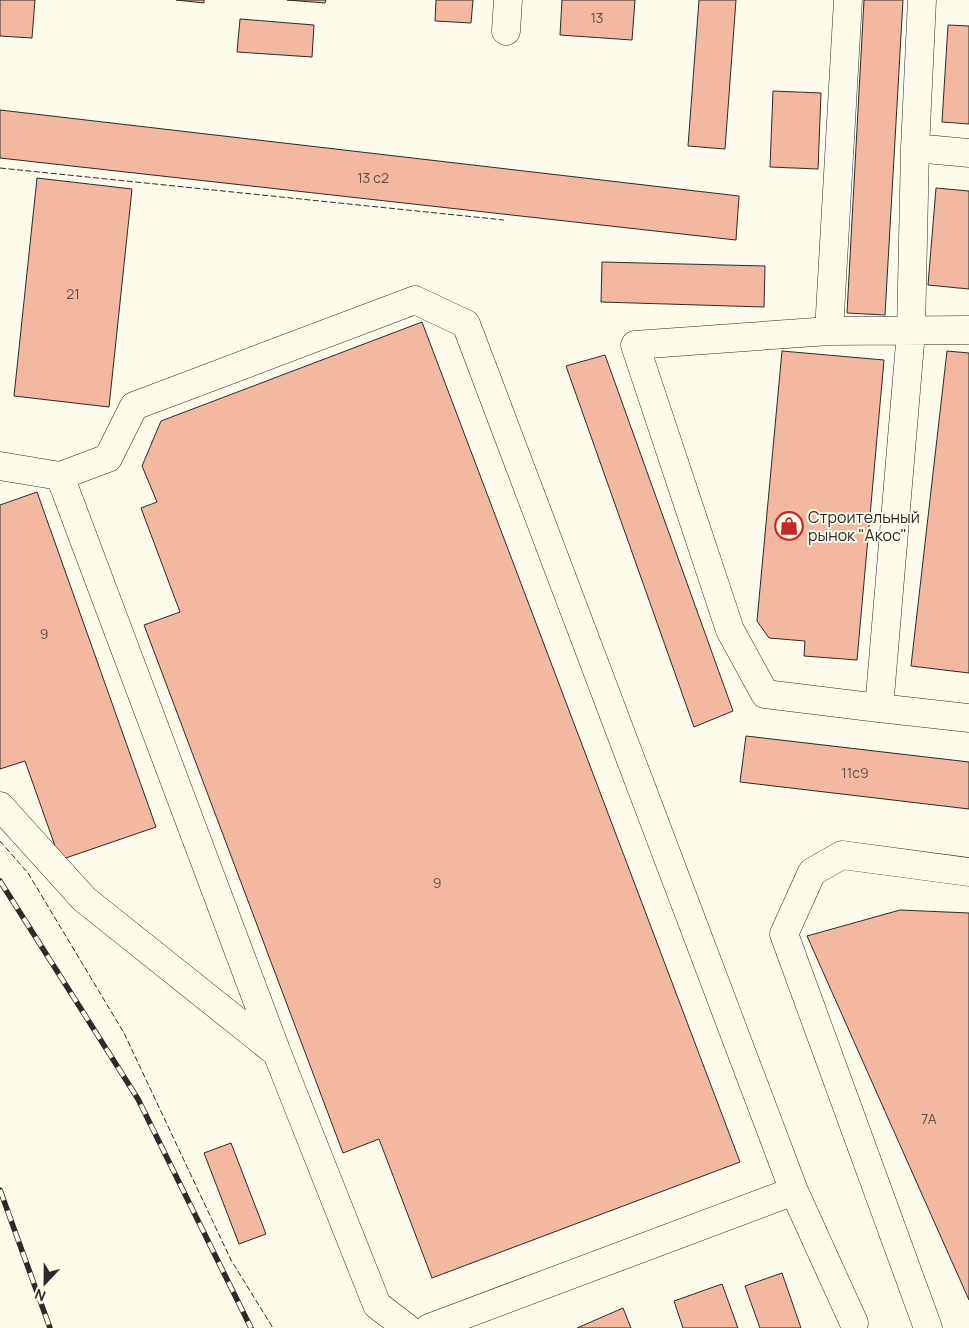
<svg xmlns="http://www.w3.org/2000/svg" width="969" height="1328" font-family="Manrope,sans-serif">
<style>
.building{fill:#f2b8a0;stroke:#2b2b2b}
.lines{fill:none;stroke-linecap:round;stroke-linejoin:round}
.minor-casing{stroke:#2b2b2b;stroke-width:29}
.minor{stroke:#fdfbea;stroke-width:28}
.rail-casing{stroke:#2b2b2b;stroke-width:5.5}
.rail{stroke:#fdfbea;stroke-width:4;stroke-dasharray:11;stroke-linecap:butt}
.fence{stroke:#2b2b2b;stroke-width:1;stroke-dasharray:6 2.5;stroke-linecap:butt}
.labels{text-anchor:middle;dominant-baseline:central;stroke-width:4;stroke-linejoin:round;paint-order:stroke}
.number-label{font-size:14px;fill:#5d4e48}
.poi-label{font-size:16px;fill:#2b2b2b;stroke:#fdfbea;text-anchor:start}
</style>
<rect width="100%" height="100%" fill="#fdfbea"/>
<path class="building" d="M 0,0 L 35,0 L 32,38 L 0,36 Z
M 176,0 L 204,0 L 204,3 Z
M 287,0 L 326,0 L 325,3 Z
M 436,0 L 473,0 L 471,23 L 435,21 Z
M 562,0 L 635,0 L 632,40 L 560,35 Z
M 699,0 L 736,0 L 725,149 L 688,146 Z
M 864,0 L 903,0 L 885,315 L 847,313 Z
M 240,19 L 314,25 L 312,57 L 237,52 Z
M 948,25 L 969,26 L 969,124 L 942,122 Z
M 773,91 L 821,93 L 818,169 L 770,167 Z
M 0,110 L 739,196 L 736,240 L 0,158 Z
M 37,178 L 132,189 L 109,407 L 14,396 Z
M 936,188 L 969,191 L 969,289 L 928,285 Z
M 602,262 L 765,266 L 764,307 L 601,302 Z
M 422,322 L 740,1162 L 432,1278 L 379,1139 L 343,1153 L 144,625 L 180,612 L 141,508 L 157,502 L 142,466 L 161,421 Z
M 782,351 L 884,360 L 857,660 L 804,656 L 805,641 L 769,638 L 757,621 Z
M 947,351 L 969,353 L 969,673 L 911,666 Z
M 605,355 L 733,711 L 694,727 L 566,366 Z
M 37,492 L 156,827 L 60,860 L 25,761 L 0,769 L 0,505 Z
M 746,736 L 969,762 L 969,809 L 740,782 Z
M 900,910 L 969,913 L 969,1300 L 807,936 Z
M 231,1143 L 266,1234 L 239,1244 L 204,1153 Z
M 782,1273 L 801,1328 L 760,1328 L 745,1286 Z
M 722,1284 L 738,1328 L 683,1328 L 674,1301 Z
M 623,1308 L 631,1328 L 577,1328 Z"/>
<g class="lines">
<defs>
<path id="minor" d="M 922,0 L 915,148 L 911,332 L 879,708 L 969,718
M 506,31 L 508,0
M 915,148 L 969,153
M 829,331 L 848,0
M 0,466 L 60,476 L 108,458 L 134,406 L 415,300 L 466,324 L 794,1191 L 429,1328
M 60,476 L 277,1053 L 377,1305 L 407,1328
M 879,708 L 765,694 L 730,630 L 635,345 L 829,331 L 969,330
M 0,806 L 84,899 L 277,1053
M 794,1191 L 854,1323
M 928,1328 L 784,934 L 812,872 L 842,855 L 969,872"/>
</defs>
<use href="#minor" class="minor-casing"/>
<use href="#minor" class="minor"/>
<defs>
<path id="rail" d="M 0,881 L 138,1099 L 251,1328
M 0,1190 L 50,1328"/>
</defs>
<use href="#rail" class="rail-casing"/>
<use href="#rail" class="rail"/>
<path class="fence" d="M 0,168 L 504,220
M 0,841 L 28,873 L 124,1033 L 231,1260 L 273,1328"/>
</g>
<defs>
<symbol id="shop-ring" viewBox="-11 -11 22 22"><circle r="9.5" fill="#fdfbea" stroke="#c62828" stroke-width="1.5"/><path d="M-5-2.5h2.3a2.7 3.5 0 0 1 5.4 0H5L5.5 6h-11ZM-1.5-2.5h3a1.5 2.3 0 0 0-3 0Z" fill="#c62828"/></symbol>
</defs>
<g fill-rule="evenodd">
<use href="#shop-ring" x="773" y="510" width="32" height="32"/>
</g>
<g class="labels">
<g class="number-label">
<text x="597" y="17">13</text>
<text x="373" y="177">13 с2</text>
<text x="73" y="293">21</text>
<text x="44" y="633">9</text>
<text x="855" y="772">11с9</text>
<text x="437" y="882">9</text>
<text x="929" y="1118">7А</text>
</g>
<g class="poi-label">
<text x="808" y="517">Строительный<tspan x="808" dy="18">рынок "Акос"</tspan></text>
</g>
</g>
<g transform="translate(45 1283) rotate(202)" stroke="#fdfbea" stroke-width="4" paint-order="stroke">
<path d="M0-4L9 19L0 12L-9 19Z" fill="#2b2b2b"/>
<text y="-8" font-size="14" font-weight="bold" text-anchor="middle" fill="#2b2b2b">N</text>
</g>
</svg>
